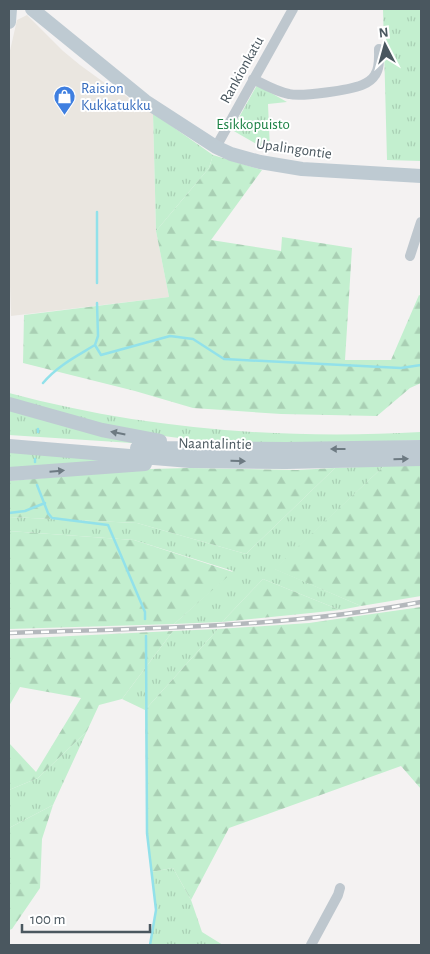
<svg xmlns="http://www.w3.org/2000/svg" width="430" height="954" font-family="'Alegreya Sans',sans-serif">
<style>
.commercial{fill:#eae6e0}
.grass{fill:url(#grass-tufts)}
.forest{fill:url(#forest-firs)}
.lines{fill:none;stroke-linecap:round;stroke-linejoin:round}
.stream{stroke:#92e1ea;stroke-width:2.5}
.street{stroke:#bec7ce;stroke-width:10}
.secondary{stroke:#becad2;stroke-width:14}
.rail-casing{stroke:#b4b8bc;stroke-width:4.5}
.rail{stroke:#fff;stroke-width:2.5;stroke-dasharray:8;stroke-linecap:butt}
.oneway{fill:#6d7a82}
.labels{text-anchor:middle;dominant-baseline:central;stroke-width:4;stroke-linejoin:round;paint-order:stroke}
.street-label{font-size:15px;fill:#4a575f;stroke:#fff}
.shop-label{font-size:15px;fill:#366cbe;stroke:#fff;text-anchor:start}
.park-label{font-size:15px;fill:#1b8043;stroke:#fff}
</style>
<defs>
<pattern id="grass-tufts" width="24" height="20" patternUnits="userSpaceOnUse" patternTransform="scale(1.25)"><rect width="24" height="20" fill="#c3efcf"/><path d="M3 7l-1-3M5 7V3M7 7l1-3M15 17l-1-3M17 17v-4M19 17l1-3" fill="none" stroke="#a9cfb4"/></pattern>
<pattern id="forest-firs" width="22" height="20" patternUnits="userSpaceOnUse" patternTransform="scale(1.25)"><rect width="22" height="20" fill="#c3efcf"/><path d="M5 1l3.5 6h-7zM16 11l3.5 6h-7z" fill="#a9cfb4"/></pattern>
</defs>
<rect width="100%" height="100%" fill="#f4f2f2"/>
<path class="commercial" d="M 27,15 L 63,51 L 80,65 L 102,81 L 153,113 L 156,231 L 169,297 L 11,316 L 9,257 L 9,55 L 17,20 Z"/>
<path class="grass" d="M 383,9 L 421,9 L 421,161 L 387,160 Z
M 257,85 L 287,102 L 268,104 L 270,151 L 265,149 L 232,130 Z
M 153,113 L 213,155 L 209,168 L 156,231 Z
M 9,393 C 143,429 283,440 421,432 L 421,440 C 334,443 243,448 156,435 C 106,428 57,412 9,400 Z
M 9,408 L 133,442 L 132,443 L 9,435 Z
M 9,450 L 122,459 L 9,471 Z
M 384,466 L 275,569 L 361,606 L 340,610 L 263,579 L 222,622 L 174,624 L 233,571 L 134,540 L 9,531 L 9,517 L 137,523 L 246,554 L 335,468 Z
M 218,629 L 145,710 L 122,699 L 173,631 Z
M 87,731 L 53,805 L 9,828 L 9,790 L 38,778 Z
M 173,868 L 191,900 L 202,932 L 223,945 L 150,945 L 156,910 L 151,872 Z"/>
<path class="forest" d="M 213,155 L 262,170 L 211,240 L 281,251 L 282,237 L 352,248 L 345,360 L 391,360 L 419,295 L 421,296 L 421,383 L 410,388 L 377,416 L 281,414 L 193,408 L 135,391 L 23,363 L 24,315 L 169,297 L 156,231 L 209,168 Z
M 421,465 L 421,596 L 361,606 L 274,569 L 384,466 Z
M 188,468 L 297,470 L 335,468 L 246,554 L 137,523 L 9,517 L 9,481 L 151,469 Z
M 9,531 L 134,540 L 233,572 L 174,624 L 9,629 Z
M 263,579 L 340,610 L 222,622 Z
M 421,607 L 421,789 L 401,766 L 229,828 L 191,900 L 173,868 L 151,872 L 147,833 L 145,710 L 218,629 L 309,623 Z
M 173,631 L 122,699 L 99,705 L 87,731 L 38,778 L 9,790 L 9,743 L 36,772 L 81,698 L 20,687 L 9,706 L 9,639 Z
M 53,805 L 42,839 L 40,888 L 12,929 L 9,930 L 9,828 Z"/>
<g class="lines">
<path class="stream" d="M 97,212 L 97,283
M 95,345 L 98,336 L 97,303
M 43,383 C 57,366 77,356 95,345 L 101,355 L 170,336 L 193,339 L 224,359 L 401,368 L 421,365
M 38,432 L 38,429
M 35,462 L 35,459
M 37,485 L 48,513 L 52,518 L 108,525 L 145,612 L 145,619
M 9,513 L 25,511 L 45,503
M 146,636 L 147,833 L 156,910 L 150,945"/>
<path class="street" d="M 253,79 C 265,85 277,92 289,94 C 302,97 350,90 362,85 C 367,83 372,80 375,75 C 380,68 379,58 379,49
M 216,147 L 293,9
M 410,256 L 421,222
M 311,945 L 338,895 L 340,888"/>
<path class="secondary" d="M 32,9 L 145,101 L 216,147 L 231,154 L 260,162 L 302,169 L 421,176
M 9,22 L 10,9
M 9,404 L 102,430 L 160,441
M 9,446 L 190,461 L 286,462 L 421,459
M 137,448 L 286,449 L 421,447
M 9,474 L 145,464"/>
<defs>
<path id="rail" d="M 9,633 C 147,628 285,628 421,602"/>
</defs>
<use href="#rail" class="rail-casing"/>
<use href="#rail" class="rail"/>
</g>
<defs><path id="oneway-solid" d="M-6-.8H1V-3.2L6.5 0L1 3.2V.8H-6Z" transform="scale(1.25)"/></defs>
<g class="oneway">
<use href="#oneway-solid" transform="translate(118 433) rotate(-169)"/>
<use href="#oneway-solid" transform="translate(338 449) rotate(180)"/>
<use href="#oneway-solid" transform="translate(401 459) rotate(-2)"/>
<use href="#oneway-solid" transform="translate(238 461) rotate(1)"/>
<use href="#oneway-solid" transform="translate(57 471) rotate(-5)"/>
</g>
<defs>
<symbol id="shop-pin" viewBox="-11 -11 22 30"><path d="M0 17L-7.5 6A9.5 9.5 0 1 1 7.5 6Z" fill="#3f7fe0" stroke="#fff"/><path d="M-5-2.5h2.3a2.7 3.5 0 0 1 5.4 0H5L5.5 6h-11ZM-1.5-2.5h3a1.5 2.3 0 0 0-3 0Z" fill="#fff"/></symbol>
</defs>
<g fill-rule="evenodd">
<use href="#shop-pin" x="52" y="84" width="25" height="34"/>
</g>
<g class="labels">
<g class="street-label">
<text transform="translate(242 70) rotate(-61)">Rankionkatu</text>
<text transform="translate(294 149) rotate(8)">Upalingontie</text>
<text transform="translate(215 444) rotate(1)">Naantalintie</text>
</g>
<g class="shop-label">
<text x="81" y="88">Raision<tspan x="81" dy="17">Kukkatukku</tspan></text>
</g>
<g class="park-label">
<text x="253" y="124">Esikkopuisto</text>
</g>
</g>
<rect width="430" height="954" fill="none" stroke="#4a575f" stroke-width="20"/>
<g transform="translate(385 45) rotate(354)" stroke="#ffffff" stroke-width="4" paint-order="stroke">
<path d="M0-4L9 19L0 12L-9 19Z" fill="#4a575f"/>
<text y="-8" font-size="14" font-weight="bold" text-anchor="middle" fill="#4a575f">N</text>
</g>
<path d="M22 924v8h128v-8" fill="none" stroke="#4a575f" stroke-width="2.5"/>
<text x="30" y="924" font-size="15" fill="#4a575f" stroke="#ffffff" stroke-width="4" paint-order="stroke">100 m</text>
</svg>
